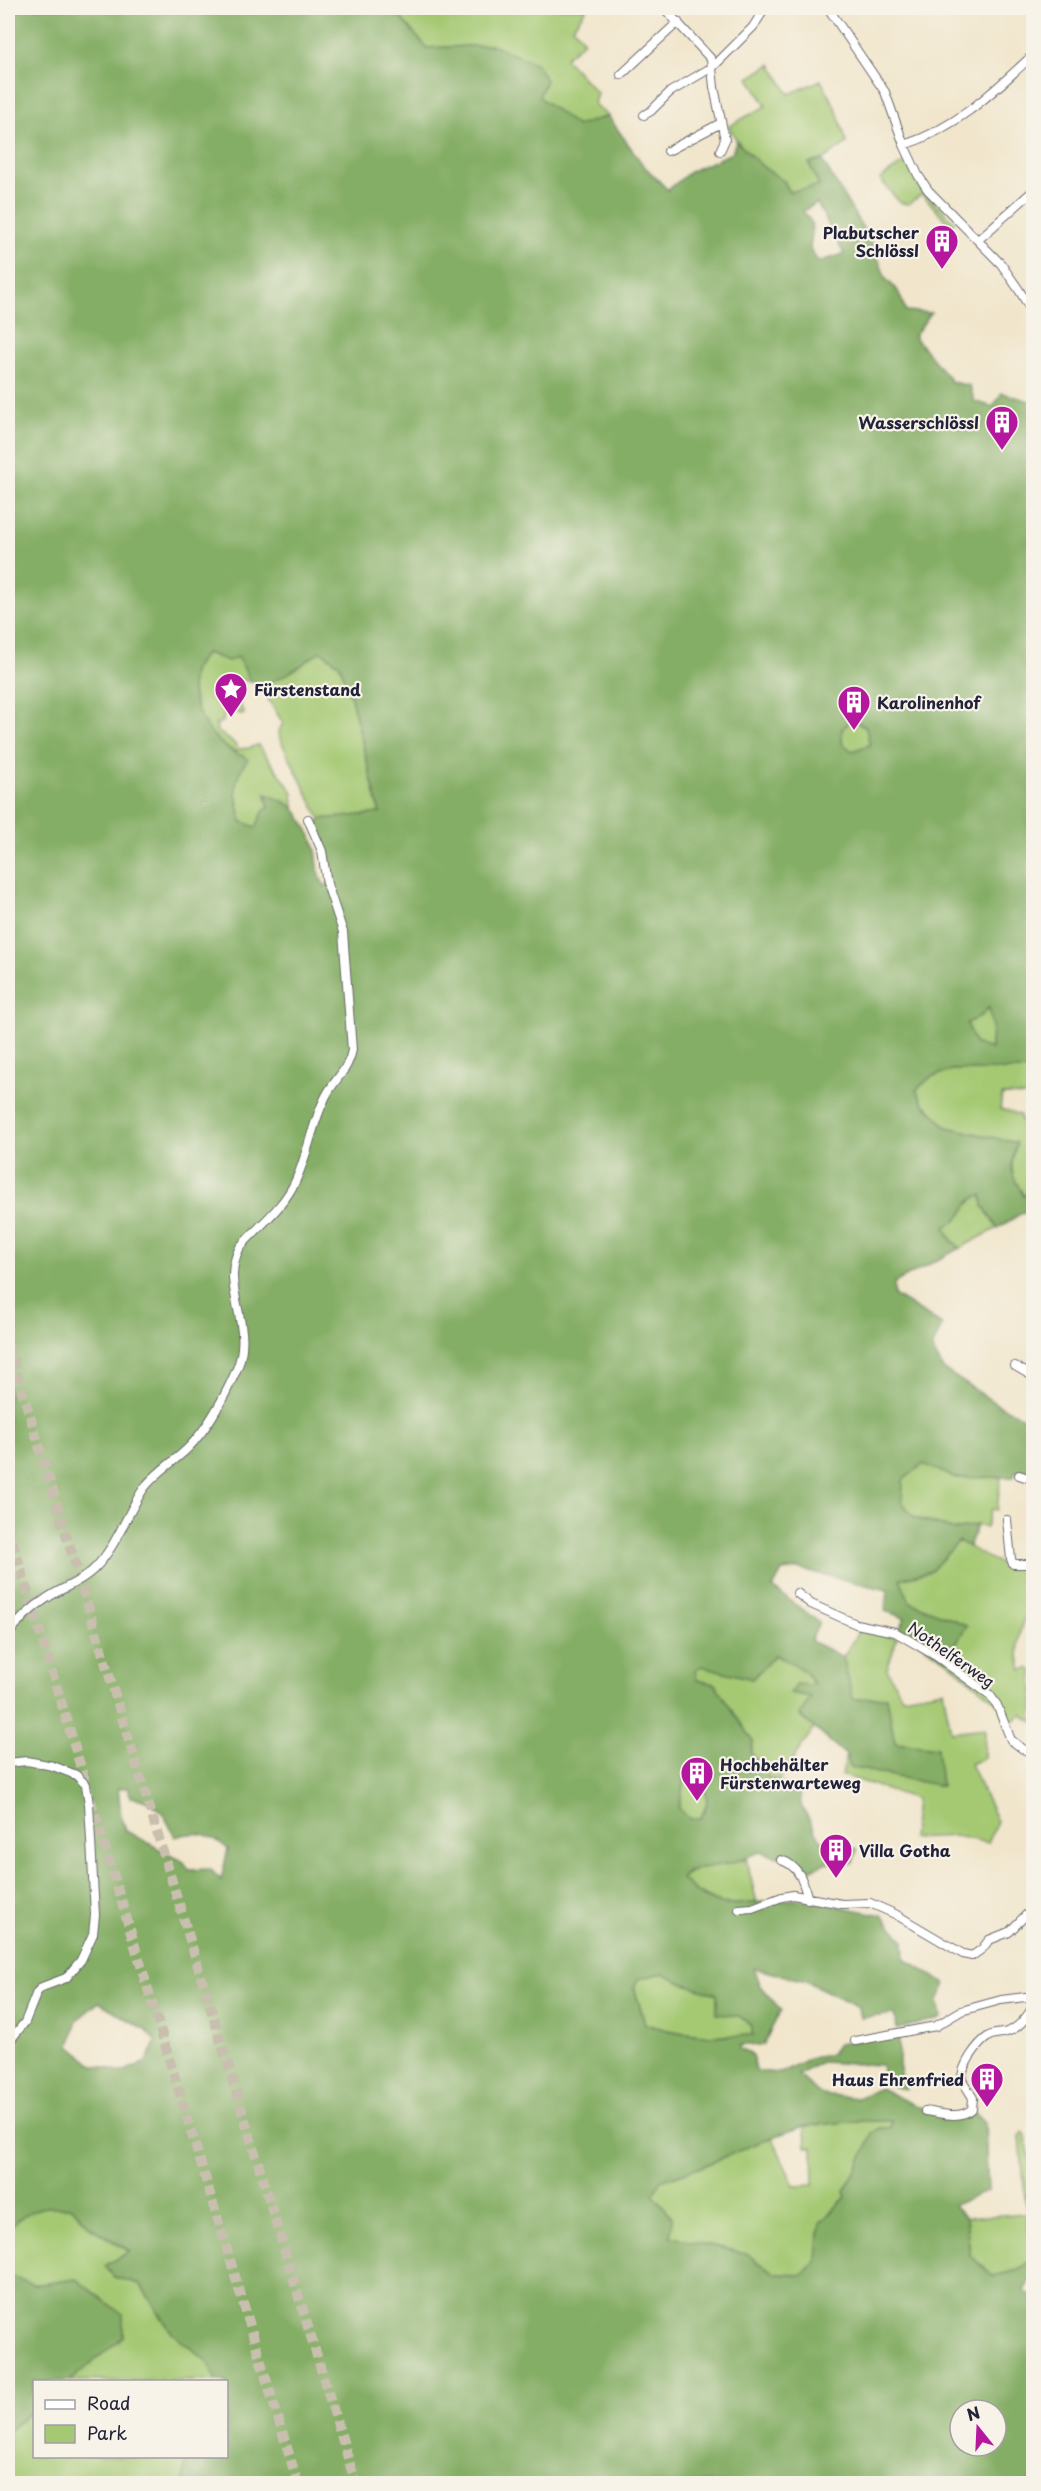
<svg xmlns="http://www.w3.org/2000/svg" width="1041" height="2491" font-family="'Playpen Sans',sans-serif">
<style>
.green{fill:#a5c973;stroke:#647657;stroke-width:1.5}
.forest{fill:#84ad65;stroke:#536850;stroke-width:1.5;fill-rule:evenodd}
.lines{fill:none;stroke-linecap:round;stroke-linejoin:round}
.highway-tunnel{stroke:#c8bfaf;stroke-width:10;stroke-dasharray:10 5;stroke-linecap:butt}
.minor-casing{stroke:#6a676e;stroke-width:10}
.minor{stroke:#fff;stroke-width:8}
.labels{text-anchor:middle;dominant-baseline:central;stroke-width:4.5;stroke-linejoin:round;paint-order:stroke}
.poi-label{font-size:16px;font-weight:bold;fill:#22223b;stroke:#f7f3e8;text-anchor:start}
.street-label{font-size:16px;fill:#22223b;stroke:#f7f3e8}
</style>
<rect width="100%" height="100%" fill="#f7f3e8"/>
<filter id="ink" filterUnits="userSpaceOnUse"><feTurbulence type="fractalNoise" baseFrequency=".0167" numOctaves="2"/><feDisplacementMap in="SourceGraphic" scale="12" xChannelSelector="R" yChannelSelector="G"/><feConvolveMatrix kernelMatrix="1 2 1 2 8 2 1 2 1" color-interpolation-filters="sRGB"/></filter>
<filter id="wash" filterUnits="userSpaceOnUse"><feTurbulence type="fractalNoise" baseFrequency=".008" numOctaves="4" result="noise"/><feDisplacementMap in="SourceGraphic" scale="24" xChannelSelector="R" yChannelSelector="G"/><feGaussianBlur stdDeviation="1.35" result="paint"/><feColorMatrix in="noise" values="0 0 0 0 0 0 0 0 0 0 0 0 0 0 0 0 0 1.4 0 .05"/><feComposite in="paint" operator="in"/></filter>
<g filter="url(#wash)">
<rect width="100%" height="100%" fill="#f1e6cc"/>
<path class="green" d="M 392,8 L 587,8 L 573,27 L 584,41 L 565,58 L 597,93 L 594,104 L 608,116 L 577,126 L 538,97 L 492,45 L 427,48 Z
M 771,64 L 789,94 L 821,80 L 837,111 L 847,143 L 822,160 L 809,163 L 819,186 L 789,192 C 784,178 773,175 762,166 C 748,154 736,143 729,126 L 766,106 L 749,78 Z
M 906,161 L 924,190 L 954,222 L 951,226 L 922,194 L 909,204 L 900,203 L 880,179 Z
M 321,651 L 340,665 L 352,702 L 380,814 L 320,819 L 280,739 L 279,731 L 283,723 L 259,684 C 283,678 301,665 321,651 Z
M 206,653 L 238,657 L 251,682 L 232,677 L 228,681 L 244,713 L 243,715 L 232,710 L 225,711 L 223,721 L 215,725 L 217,727 L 216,730 L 236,745 L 238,749 L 249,748 L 258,745 L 293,792 L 294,808 L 266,794 L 269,808 L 264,810 L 256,828 L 242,822 L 234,792 L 240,769 L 237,752 C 210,744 186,700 193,672 C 195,665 202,659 206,653 Z
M 852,720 L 866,728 L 870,745 L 852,751 L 842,743 L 842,729 Z
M 989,1006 L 992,1025 L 991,1049 L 975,1044 L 967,1023 L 982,1015 Z
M 952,1070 L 1033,1070 L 1033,1096 L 1002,1095 L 1000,1109 L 1020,1115 L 1021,1121 L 1033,1121 L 1033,1192 L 1024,1196 C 1010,1174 1009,1168 1016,1143 L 947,1127 L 924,1104 L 916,1090 L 931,1077 Z
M 979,1195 L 982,1195 L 983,1206 L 998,1228 L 960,1248 L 950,1238 L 944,1227 C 960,1218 964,1205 979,1195 Z
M 923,1464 L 956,1478 L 1001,1476 L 997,1510 L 991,1509 L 986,1528 L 977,1525 L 955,1530 L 913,1517 L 902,1502 L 903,1480 Z
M 959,1540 C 982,1556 1005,1570 1033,1567 L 1033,1606 C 1017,1622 1016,1649 1022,1670 L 1029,1668 L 1033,1671 L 1033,1722 L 1022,1715 L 1007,1725 L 1001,1706 L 946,1660 L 966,1625 L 910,1602 L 900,1579 L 931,1571 Z
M 861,1627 L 897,1638 L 887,1669 L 902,1697 L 943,1690 L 951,1732 L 985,1728 L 984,1758 L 970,1764 L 997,1821 L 988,1843 L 956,1836 L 912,1838 L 916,1799 L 842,1775 L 846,1755 L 850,1767 L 941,1785 L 895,1743 L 852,1699 L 843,1657 Z
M 775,1655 L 805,1671 L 815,1686 L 812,1697 L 799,1715 L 815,1727 L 778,1781 L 769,1778 L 751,1753 L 753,1742 L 697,1680 L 695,1671 L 702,1666 L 752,1679 Z
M 696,1773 C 707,1793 712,1797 700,1818 L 691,1819 L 679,1809 L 684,1778 Z
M 746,1858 L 757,1903 C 718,1906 711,1903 680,1879 C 697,1863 724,1867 746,1858 Z
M 663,1973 L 682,1983 L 718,1994 L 739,2016 L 750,2024 L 753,2035 C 717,2038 680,2035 645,2024 L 634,1987 L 638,1979 Z
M 857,2121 L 892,2121 L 890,2128 L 859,2165 L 844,2191 L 846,2197 L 820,2223 L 817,2262 L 802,2275 L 776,2274 L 745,2253 L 671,2237 L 652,2194 L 660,2181 L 698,2168 L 772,2137 L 794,2186 L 814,2185 L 813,2147 L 806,2147 L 805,2126 Z
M 1022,2132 L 1026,2135 L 1033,2189 L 1033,2194 L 1025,2196 L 1020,2137 Z
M 48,2206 L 72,2207 L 90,2227 L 130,2252 L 105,2266 L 114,2277 L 140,2284 L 172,2333 L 207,2361 L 217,2381 L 69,2381 L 123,2337 L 76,2279 C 55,2282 26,2291 8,2275 L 8,2230 L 24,2213 Z
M 1027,2213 L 1032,2259 L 1019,2270 L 993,2276 L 970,2255 L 966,2218 Z
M 34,2409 L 34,2456 L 187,2457 L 183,2483 L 8,2484 L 8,2431 Z"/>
<path class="forest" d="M 8,8 L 392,8 L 427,48 L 492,45 L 537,64 L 546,80 L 539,97 L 577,126 L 608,116 L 643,165 L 668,190 L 691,171 L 732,153 L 736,141 L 763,167 L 785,182 L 789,192 L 819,186 L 809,163 L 822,160 L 873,245 L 886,279 L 898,291 L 906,311 L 931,313 L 914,336 L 952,382 L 970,386 L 974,401 L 993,407 L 1002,393 L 1033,402 L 1033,1070 L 952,1070 L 931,1077 L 916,1090 L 924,1104 L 947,1127 L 1017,1143 C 1009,1167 1010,1174 1024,1196 L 1033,1192 L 1033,1206 L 998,1228 L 983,1206 L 982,1195 C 968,1198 966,1210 958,1219 C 954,1223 949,1225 945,1227 L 950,1238 L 960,1248 L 894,1283 L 894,1295 L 942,1325 L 932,1349 L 943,1369 L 995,1403 L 1033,1423 L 1033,1474 L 1015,1471 L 1014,1477 L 956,1478 L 923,1464 L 903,1480 L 902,1502 L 913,1517 L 955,1530 L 977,1525 L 969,1547 L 959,1541 L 931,1571 L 900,1579 L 910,1602 L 967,1625 L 946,1660 L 899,1630 L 905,1618 L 885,1611 L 888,1590 L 799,1569 L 782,1571 L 773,1588 L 819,1622 L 811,1641 L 843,1657 L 853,1699 L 887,1697 L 895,1743 L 937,1748 L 941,1786 L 850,1767 L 846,1755 L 799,1715 L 811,1697 L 790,1693 L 796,1684 L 814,1685 L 805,1671 L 775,1655 L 752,1679 L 702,1666 L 695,1671 L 697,1680 L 715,1684 L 753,1742 L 751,1753 L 769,1778 L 800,1791 L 801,1805 L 821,1840 L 857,1849 L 853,1863 L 828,1862 L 802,1873 L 794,1861 L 760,1852 L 732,1863 L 690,1870 L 681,1879 L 703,1897 L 725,1905 L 800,1899 L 882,1915 L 904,1941 L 905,1959 L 945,1984 L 938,2001 L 941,2018 L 897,2029 L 894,2014 L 861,2018 L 859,2007 L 806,1981 L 753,1968 L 760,1986 L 781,2010 L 763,2045 L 741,2045 L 740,2049 L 753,2055 L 756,2071 L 780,2073 L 810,2058 L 830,2055 L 838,2044 L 899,2034 L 899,2065 L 905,2090 L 887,2084 L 881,2065 L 821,2062 L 798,2075 L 820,2094 L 857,2098 L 880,2088 C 911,2103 940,2123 975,2113 L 985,2123 L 988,2191 L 954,2205 L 966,2218 L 970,2255 L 993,2276 L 1019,2270 L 1032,2259 L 1025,2196 L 1033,2194 L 1033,2276 L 1024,2289 L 1027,2295 L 1033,2295 L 1033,2483 L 183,2483 L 187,2457 L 226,2456 L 226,2382 L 217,2381 L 207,2361 L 172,2333 L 140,2284 L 114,2277 L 105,2266 L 130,2251 L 90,2227 L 72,2207 C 39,2206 31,2206 8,2230 ZM 817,203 L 844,254 L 818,262 L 810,249 L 812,232 L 811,222 L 803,211 ZM 321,651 L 340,665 L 352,702 L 380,813 L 320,819 L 317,823 L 330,862 L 331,882 L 325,886 C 317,876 318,862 316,850 C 315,842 300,814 294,808 C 288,803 274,797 266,794 L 269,808 L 264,810 L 256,827 L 242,822 C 236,796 230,781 248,759 C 241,754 229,751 224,746 C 205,729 186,699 193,672 C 195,666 202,659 206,653 L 228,661 L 238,657 L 251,682 C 276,688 302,664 321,651 ZM 852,720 L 866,727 L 870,745 L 852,751 L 842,743 L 842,729 ZM 989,1007 L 992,1025 L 991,1049 L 975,1044 L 967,1023 L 982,1015 ZM 696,1773 C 707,1793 712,1796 701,1818 L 691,1819 L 679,1809 L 684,1778 ZM 118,1788 L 128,1788 L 131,1797 C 159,1801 164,1813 175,1837 C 199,1830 209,1833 228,1849 L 221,1880 L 210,1869 L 189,1870 L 184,1862 L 126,1831 L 121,1816 ZM 663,1973 L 682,1983 L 717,1994 L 717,2014 L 739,2016 L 750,2024 L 753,2035 C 717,2038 679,2035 645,2024 L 634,1987 L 638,1979 ZM 99,2002 L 144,2029 L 156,2041 L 146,2062 L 122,2072 L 91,2064 L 70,2046 L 77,2020 ZM 857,2121 L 892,2121 L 890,2128 L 880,2128 L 872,2133 L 859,2165 L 844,2192 L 846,2197 L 820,2223 L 817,2262 L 802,2275 L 776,2274 L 745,2253 L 671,2237 L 672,2217 L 653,2194 L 660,2181 L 698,2168 L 772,2137 L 805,2126 ZM 960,2410 L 996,2410 L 996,2446 L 960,2446 Z
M 8,2275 L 35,2285 L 76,2279 L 123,2315 L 123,2337 L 69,2381 L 34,2382 L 34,2409 L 8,2431 Z"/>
</g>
<g filter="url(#ink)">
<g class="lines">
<path class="highway-tunnel" d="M 8,1344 L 356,2484
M 8,1527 L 298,2484"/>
<defs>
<path id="minor" d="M 664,8 L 711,59 L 714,87 L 725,140 L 720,151
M 828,8 L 885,92 L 904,145 L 918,175 L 928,190 L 1001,264 L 1019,290 L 1034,315
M 621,75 L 678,22
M 644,115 L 651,111 L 670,92 L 714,66 L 753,27 L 765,8
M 904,145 C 957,128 994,91 1034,54
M 668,151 L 721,123
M 978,240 L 1034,190
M 1015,1366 L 1034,1377
M 1019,1475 L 1034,1480
M 1007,1520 L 1011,1559 L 1013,1564 L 1034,1564
M 797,1593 L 811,1604 L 856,1624 L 895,1632 L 936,1656 L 990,1695 L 997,1705 L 1011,1740 L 1023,1749 L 1034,1754
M 8,1635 C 18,1621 33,1607 47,1598 C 63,1587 80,1583 94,1569 C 117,1546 126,1515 144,1488 C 156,1472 174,1462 188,1448 C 209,1427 224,1398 236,1371 C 257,1324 218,1289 240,1247 C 259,1226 284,1207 296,1180 C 308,1154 312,1124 325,1098 C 333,1080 349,1070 352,1050 L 343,932 L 327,884 L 322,851 L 308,819
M 8,1763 L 27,1761 L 53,1766 L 76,1775 L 86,1785 L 89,1804 L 95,1915 L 93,1934 L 81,1960 L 66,1978 L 42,1987 L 37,1992 L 25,2022 L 8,2043
M 781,1860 C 800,1866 803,1882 808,1899
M 739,1909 L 752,1908 L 782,1897 L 793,1895 L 842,1904 L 870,1903 L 895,1914 L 963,1954 L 972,1956 L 982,1949 L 989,1940 L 1009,1932 L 1027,1914 L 1034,1911
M 855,2041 L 936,2026 L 961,2011 L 1001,2000 L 1034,1996
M 925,2111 C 940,2113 959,2120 972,2109 L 973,2098 L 962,2080 C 961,2066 977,2044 989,2036 C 994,2033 1001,2034 1007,2032 C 1019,2028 1028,2016 1034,2005"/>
</defs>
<use href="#minor" class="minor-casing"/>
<use href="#minor" class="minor"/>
</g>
</g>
<defs>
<symbol id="building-pin" viewBox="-11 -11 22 30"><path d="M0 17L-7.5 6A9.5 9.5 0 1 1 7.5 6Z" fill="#b5179e" stroke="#f7f3e8"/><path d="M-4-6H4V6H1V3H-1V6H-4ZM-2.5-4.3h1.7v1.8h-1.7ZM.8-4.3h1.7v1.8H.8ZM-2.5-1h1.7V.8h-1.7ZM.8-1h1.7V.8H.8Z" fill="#fff"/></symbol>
<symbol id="sight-pin" viewBox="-11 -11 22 30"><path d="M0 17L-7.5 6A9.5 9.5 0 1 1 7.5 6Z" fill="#b5179e" stroke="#f7f3e8"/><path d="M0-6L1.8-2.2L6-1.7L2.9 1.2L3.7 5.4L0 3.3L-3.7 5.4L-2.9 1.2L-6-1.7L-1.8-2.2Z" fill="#fff"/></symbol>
</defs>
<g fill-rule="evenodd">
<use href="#building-pin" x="923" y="222" width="38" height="52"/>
<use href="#building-pin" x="983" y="403" width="38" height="52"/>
<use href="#sight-pin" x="212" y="670" width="38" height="52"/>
<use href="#building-pin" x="835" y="683" width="38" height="52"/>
<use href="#building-pin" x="678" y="1754" width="38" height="52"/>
<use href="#building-pin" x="817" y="1831" width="38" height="52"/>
<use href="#building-pin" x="968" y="2060" width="38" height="52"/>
</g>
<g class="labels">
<g class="poi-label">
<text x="919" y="232" text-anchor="end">Plabutscher<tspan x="919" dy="18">Schlössl</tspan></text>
<text x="979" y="422" text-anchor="end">Wasserschlössl</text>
<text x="254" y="689">Fürstenstand</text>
<text x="877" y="702">Karolinenhof</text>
<text x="720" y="1764">Hochbehälter<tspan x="720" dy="18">Fürstenwarteweg</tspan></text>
<text x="859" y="1850">Villa Gotha</text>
<text x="964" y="2079" text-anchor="end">Haus Ehrenfried</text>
</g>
<g class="street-label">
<text transform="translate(952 1654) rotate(35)">Nothelferweg</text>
</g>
</g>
<rect width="1041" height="2491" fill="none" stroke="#f7f3e8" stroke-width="30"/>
<rect x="33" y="2380" width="195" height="78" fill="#f7f3e8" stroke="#a29fa3" stroke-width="1.5"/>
<rect x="45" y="2400" width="30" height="9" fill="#ffffff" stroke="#a29fa3" stroke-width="1.5"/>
<text x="87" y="2410" font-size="18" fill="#22223b">Road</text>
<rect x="45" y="2425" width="30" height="18" fill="#a5c973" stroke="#a29fa3" stroke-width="1.5"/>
<text x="87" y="2440" font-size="18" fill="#22223b">Park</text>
<g transform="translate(978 2428) rotate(342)"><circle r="28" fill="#f7f3e8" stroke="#a29fa3" stroke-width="1.5"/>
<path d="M0-4.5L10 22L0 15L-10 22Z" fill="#b5179e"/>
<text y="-9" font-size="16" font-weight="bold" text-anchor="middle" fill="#22223b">N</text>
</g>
</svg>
